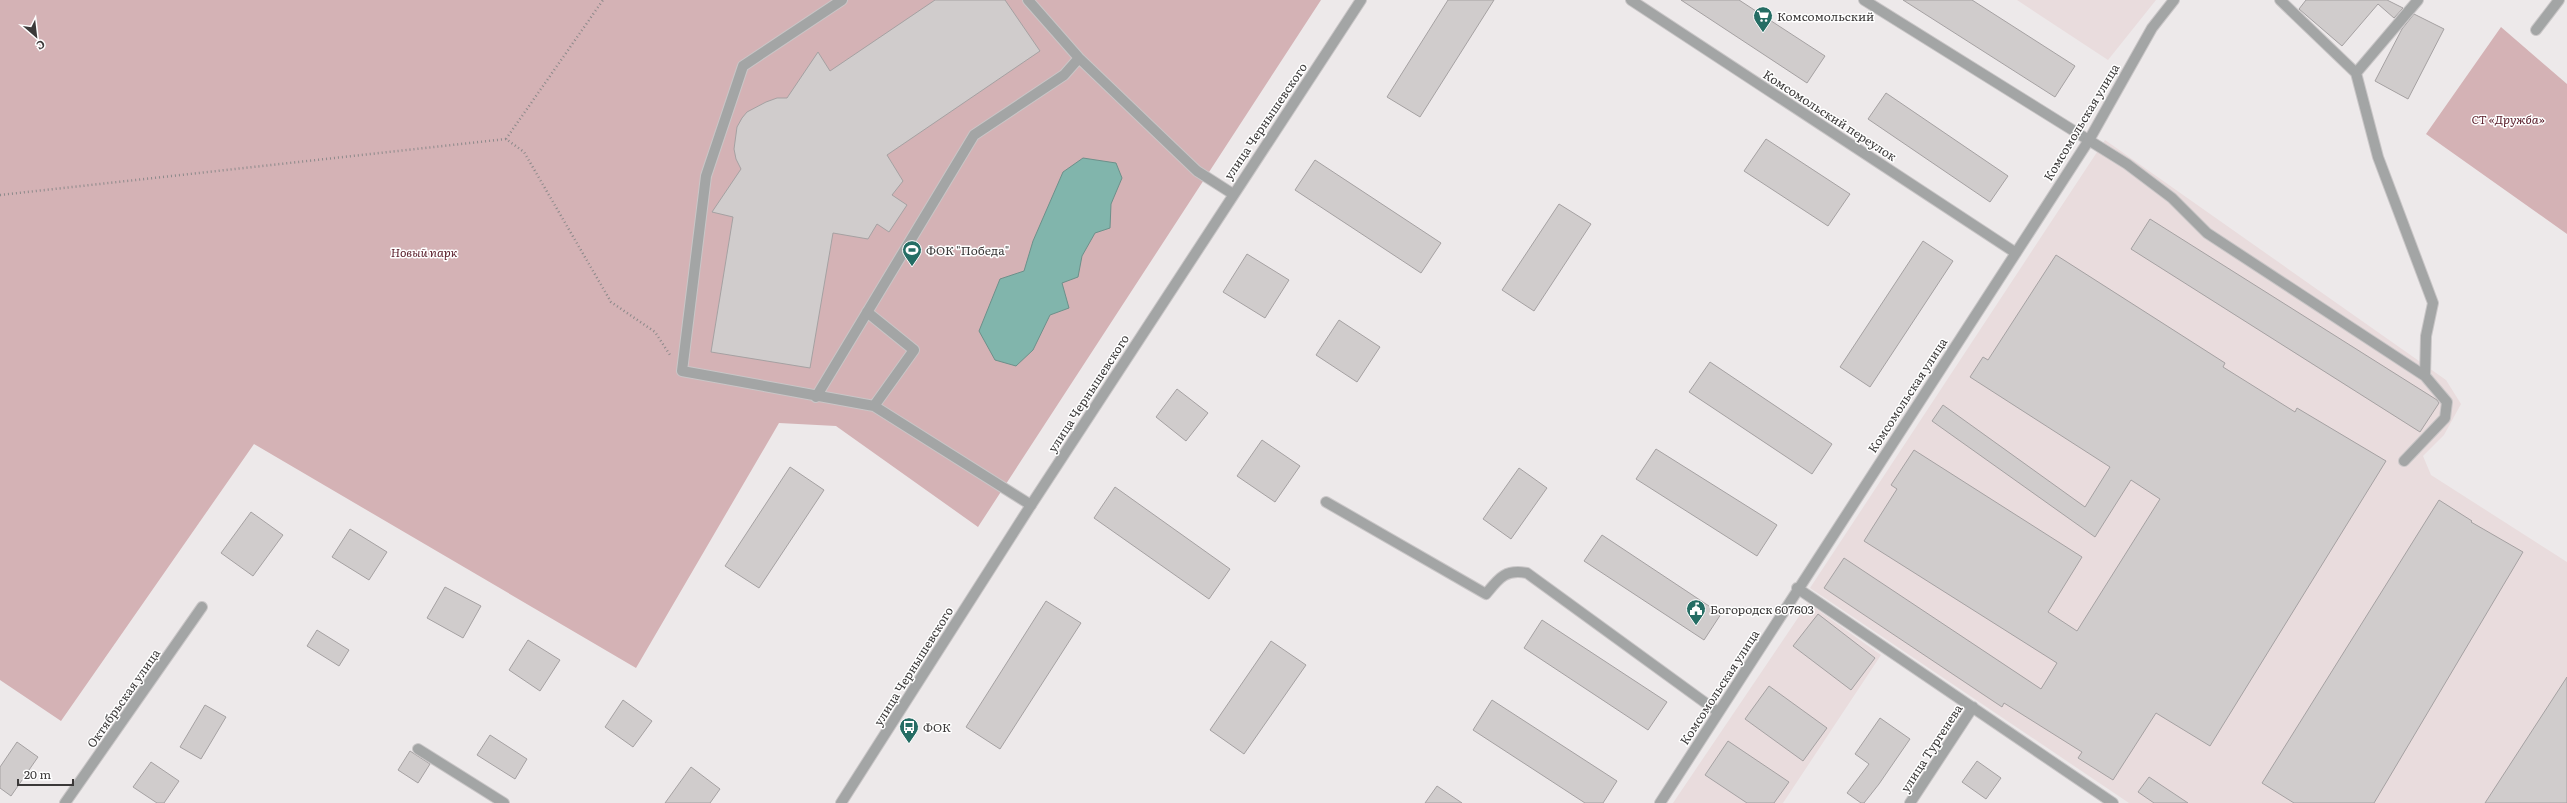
<svg xmlns="http://www.w3.org/2000/svg" width="2567" height="803" font-family="Literata,serif">
<style>
.built{fill:#e9dcdd}
.green{fill:#d4b2b5}
.water{fill:#81b5ac;stroke:#6c908a}
.building{fill:#d0cccc;stroke:#a5a1a2}
.lines{fill:none;stroke-linecap:round;stroke-linejoin:round}
.lane-casing{stroke:#c9c6c7;stroke-width:12}
.street-casing{stroke:#c9c6c7;stroke-width:12}
.path{stroke:#8c898a;stroke-width:2.5;stroke-dasharray:1 3;stroke-linecap:butt}
.lane{stroke:#a3a5a5;stroke-width:10}
.street{stroke:#a3a5a5;stroke-width:10}
.labels{text-anchor:middle;dominant-baseline:central;stroke-width:3;stroke-linejoin:round;paint-order:stroke}
.poi-label{font-size:12px;fill:#3b3939;stroke:#fff;text-anchor:start}
.street-label{font-size:12px;fill:#3b3939;stroke:#fff}
.park-label{font-size:12px;font-style:italic;fill:#5c212d;stroke:#fff}
</style>
<rect width="100%" height="100%" fill="#ede9ea"/>
<path class="built" d="M 2017,0 L 2156,0 L 2108,60 Z
M 2105,140 L 2446,380 L 2461,404 L 2444,435 L 2423,456 L 2431,475 L 2567,562 L 2567,803 L 2129,803 L 1810,588 Z
M 1808,603 L 1881,655 L 1783,803 L 1673,803 Z"/>
<path class="green" d="M 0,0 L 1321,0 L 978,527 L 836,426 L 779,423 L 636,668 L 254,444 L 61,721 L 0,680 Z
M 2501,27 L 2567,84 L 2567,234 L 2426,134 Z"/>
<path class="water" d="M 1083,158 L 1116,163 L 1122,178 L 1111,204 L 1110,228 L 1095,233 L 1082,256 L 1078,277 L 1062,283 L 1069,308 L 1050,315 L 1033,350 L 1016,366 L 995,360 L 979,331 L 1000,279 L 1024,271 L 1033,241 L 1063,172 Z"/>
<path class="building" d="M 935,0 L 1005,0 L 1040,51 L 887,155 L 903,181 L 892,195 L 907,205 L 889,232 L 877,224 L 868,239 L 833,233 L 810,368 L 711,352 L 733,217 L 712,212 L 741,169 L 736,159 L 734,149 L 737,127 L 742,118 L 747,112 L 766,102 L 777,98 L 787,98 L 818,52 L 830,71 Z
M 1448,0 L 1494,0 L 1420,117 L 1387,97 Z
M 1681,0 L 1739,0 L 1825,56 L 1807,83 Z
M 1903,0 L 1972,0 L 2075,66 L 2055,97 Z
M 2306,0 L 2387,0 L 2403,8 L 2394,18 L 2378,4 L 2342,46 L 2299,9 Z
M 2414,14 L 2444,29 L 2408,99 L 2375,81 L 2402,29 Z
M 1886,93 L 2008,176 L 1990,202 L 1868,119 Z
M 1766,139 L 1850,194 L 1828,226 L 1744,171 Z
M 1315,160 L 1441,243 L 1421,273 L 1295,190 Z
M 1559,204 L 1591,224 L 1534,311 L 1502,290 Z
M 2150,219 L 2437,400 L 2439,403 L 2420,432 L 2131,249 Z
M 1923,241 L 1953,261 L 1870,387 L 1840,367 Z
M 1247,254 L 1289,280 L 1265,318 L 1223,292 Z
M 2056,255 L 2225,363 L 2223,367 L 2295,412 L 2297,408 L 2386,461 L 2210,746 L 2156,713 L 2113,780 L 2078,758 L 2082,752 L 2004,703 L 2002,707 L 1824,588 L 1844,558 L 2041,689 L 2057,663 L 1864,541 L 1897,489 L 1891,485 L 1914,450 L 2082,557 L 2048,612 L 2077,631 L 2160,499 L 2131,480 L 2095,537 L 1932,421 L 1943,405 L 2085,507 L 2110,467 L 1970,377 L 1983,357 L 1988,360 Z
M 1339,320 L 1380,347 L 1357,382 L 1316,355 Z
M 1710,362 L 1832,444 L 1812,474 L 1689,392 Z
M 1177,389 L 1208,413 L 1186,441 L 1156,417 Z
M 1262,440 L 1300,466 L 1275,502 L 1237,476 Z
M 1656,449 L 1777,525 L 1757,556 L 1636,479 Z
M 790,467 L 824,490 L 759,588 L 725,566 Z
M 1519,468 L 1547,488 L 1511,539 L 1483,519 Z
M 1115,487 L 1230,569 L 1209,599 L 1094,518 Z
M 2439,500 L 2472,521 L 2471,522 L 2523,552 L 2374,803 L 2294,803 L 2262,783 Z
M 251,512 L 283,535 L 253,576 L 221,553 Z
M 350,529 L 387,552 L 369,580 L 332,557 Z
M 1602,535 L 1721,614 L 1704,640 L 1584,561 Z
M 445,587 L 481,606 L 463,638 L 427,618 Z
M 1046,601 L 1081,623 L 1000,749 L 966,727 Z
M 1818,614 L 1875,658 L 1851,690 L 1793,646 Z
M 1542,620 L 1667,702 L 1648,730 L 1524,648 Z
M 317,630 L 349,650 L 339,666 L 307,646 Z
M 528,640 L 560,660 L 540,691 L 509,670 Z
M 1271,641 L 1306,665 L 1244,754 L 1210,730 Z
M 2567,677 L 2567,803 L 2485,803 Z
M 1769,686 L 1827,728 L 1803,761 L 1745,719 Z
M 623,700 L 652,721 L 633,747 L 605,727 Z
M 1492,700 L 1617,781 L 1603,803 L 1585,803 L 1473,730 Z
M 205,705 L 226,717 L 201,759 L 180,747 Z
M 1880,718 L 1910,739 L 1879,784 L 1864,803 L 1861,803 L 1847,793 L 1869,764 L 1855,754 Z
M 490,735 L 527,759 L 515,779 L 477,755 Z
M 1728,741 L 1789,782 L 1774,803 L 1747,803 L 1705,775 Z
M 17,742 L 38,757 L 11,796 L 0,788 L 0,767 Z
M 410,751 L 430,764 L 418,783 L 398,770 Z
M 1977,761 L 2001,778 L 1986,799 L 1962,782 Z
M 151,762 L 179,781 L 164,803 L 157,803 L 133,787 Z
M 691,767 L 720,789 L 710,803 L 665,803 Z
M 2149,777 L 2188,803 L 2154,803 L 2138,792 Z
M 1437,786 L 1462,803 L 1425,803 Z"/>
<g class="lines">
<defs>
<path id="lane" d="M 842,0 L 743,66 L 706,176 L 682,371 L 874,406 L 1031,505
M 1028,0 L 1079,58 L 1197,171 L 1233,194
M 1864,0 L 2127,164 L 2172,198 L 2207,233 L 2425,376 L 2447,402 L 2445,418 L 2404,461
M 2280,0 L 2356,73 L 2418,0
M 2536,30 L 2559,0
M 2356,73 L 2378,157 L 2433,303 L 2426,336 L 2425,376
M 867,312 L 914,350 L 874,406
M 816,397 L 974,135 L 1064,75 L 1079,58
M 1326,502 L 1486,594 C 1499,578 1505,569 1527,573 L 1718,712"/>
<path id="street" d="M 1631,0 L 2016,253
M 1797,588 L 2113,803
M 418,749 L 504,803
M 65,803 L 202,607
M 841,803 L 1031,505 L 1361,0
M 1660,803 L 2089,140 L 2152,28 L 2174,0
M 1910,803 L 1973,707"/>
</defs>
<use href="#lane" class="lane-casing"/>
<use href="#street" class="street-casing"/>
<path class="path" d="M 506,139 L 603,0
M 0,195 L 506,139 L 524,152 L 611,302 L 655,332 L 670,355"/>
<use href="#lane" class="lane"/>
<use href="#street" class="street"/>
</g>
<defs>
<symbol id="supermarket-pin" viewBox="-11 -11 22 30"><path d="M0 17L-7.5 6A9.5 9.5 0 1 1 7.5 6Z" fill="#256d64" stroke="#fff"/><path d="M-6-5.5h2.5l.6 2H6L4.5 2H-2.5L-4.4-4H-6ZM-1.5 3.2a1.3 1.3 0 1 0 .1 0ZM3 3.2a1.3 1.3 0 1 0 .1 0Z" fill="#fff"/></symbol>
<symbol id="stadium-pin" viewBox="-11 -11 22 30"><path d="M0 17L-7.5 6A9.5 9.5 0 1 1 7.5 6Z" fill="#256d64" stroke="#fff"/><path d="M0-5a6.5 5 0 1 0 0 10a6.5 5 0 1 0 0-10ZM-3.5-1.8h7v3.6h-7Z" fill="#fff"/></symbol>
<symbol id="civic-pin" viewBox="-11 -11 22 30"><path d="M0 17L-7.5 6A9.5 9.5 0 1 1 7.5 6Z" fill="#256d64" stroke="#fff"/><path d="M-.6-6.5H3V-4.5H.6V-3L4-1V1h2V6H-6V1h2V-1L-.6-3ZM-1.2 2.5V6h2.4V2.5Z" fill="#fff"/></symbol>
<symbol id="bus-pin" viewBox="-11 -11 22 30"><path d="M0 17L-7.5 6A9.5 9.5 0 1 1 7.5 6Z" fill="#256d64" stroke="#fff"/><path d="M-5-6H5V4H4V6H2V4H-2V6H-4V4H-5ZM-3.5-4V0h7V-4ZM-3.5 1.2v1.5H-2V1.2ZM2 1.2v1.5H3.5V1.2Z" fill="#fff"/></symbol>
</defs>
<g fill-rule="evenodd">
<use href="#supermarket-pin" x="1752" y="5" width="22" height="30"/>
<use href="#stadium-pin" x="901" y="239" width="22" height="30"/>
<use href="#civic-pin" x="1685" y="598" width="22" height="30"/>
<use href="#bus-pin" x="898" y="716" width="22" height="30"/>
</g>
<g class="labels">
<g class="poi-label">
<text x="1777" y="16">Комсомольский</text>
<text x="926" y="250">ФОК "Победа"</text>
<text x="1710" y="609">Богородск 607603</text>
<text x="923" y="727">ФОК</text>
</g>
<g class="street-label">
<text transform="translate(1830 115) rotate(33)">Комсомольский переулок</text>
<text transform="translate(1265 121) rotate(-56)">улица Чернышевского</text>
<text transform="translate(2081 122) rotate(-59)">Комсомольская улица</text>
<text transform="translate(1088 393) rotate(-57)">улица Чернышевского</text>
<text transform="translate(1907 395) rotate(-57)">Комсомольская улица</text>
<text transform="translate(913 666) rotate(-58)">улица Чернышевского</text>
<text transform="translate(1719 687) rotate(-57)">Комсомольская улица</text>
<text transform="translate(123 698) rotate(-55)">Октябрьская улица</text>
<text transform="translate(1931 748) rotate(-57)">улица Тургенева</text>
</g>
<g class="park-label">
<text x="2508" y="119">СТ «Дружба»</text>
<text x="424" y="252">Новый парк</text>
</g>
</g>
<g transform="translate(36 36) rotate(152)" stroke="#ffffff" stroke-width="3" paint-order="stroke">
<path d="M0-3L7 15L0 10L-7 15Z" fill="#3b3939"/>
<text y="-6" font-size="11" font-weight="bold" text-anchor="middle" fill="#3b3939">С</text>
</g>
<path d="M18 779v6h55v-6" fill="none" stroke="#3b3939" stroke-width="2"/>
<text x="24" y="779" font-size="12" fill="#3b3939" stroke="#ffffff" stroke-width="3" paint-order="stroke">20 m</text>
</svg>
